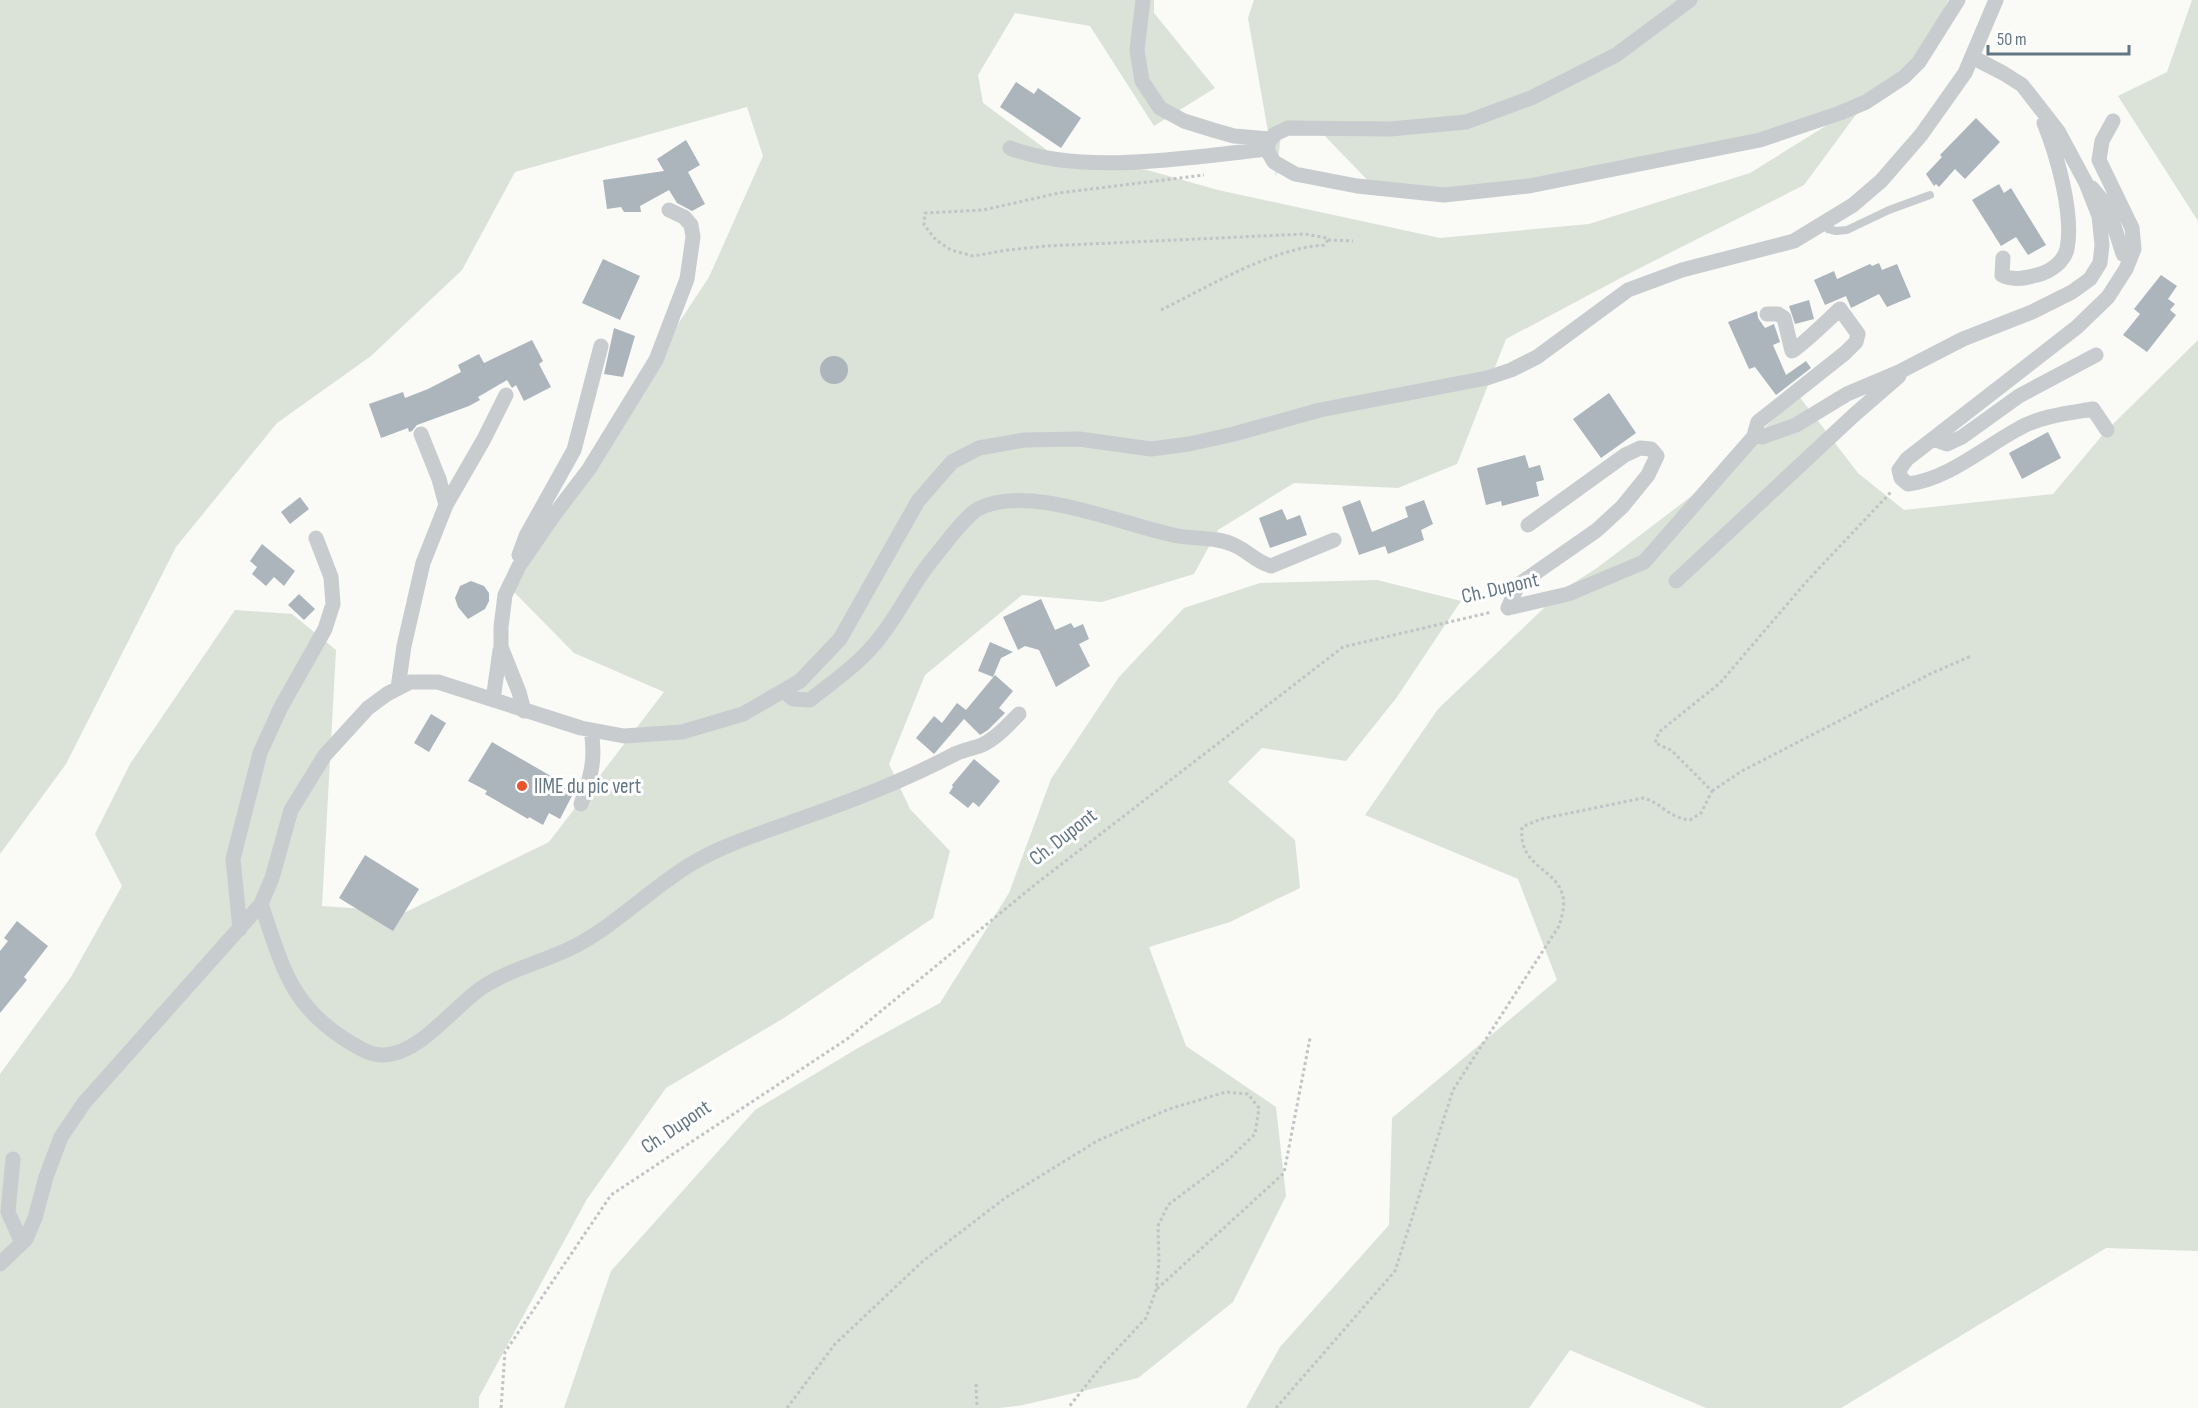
<svg xmlns="http://www.w3.org/2000/svg" width="2198" height="1408" font-family="'Sofia Sans Condensed',sans-serif">
<style>
.green{fill:#dbe2d8}
.building{fill:#abb5bb}
.lines{fill:none;stroke-linecap:round;stroke-linejoin:round}
.path{stroke:#c1c4c6;stroke-width:3;stroke-dasharray:3 3;stroke-linecap:butt}
.service{stroke:#c8cccf;stroke-width:8}
.minor{stroke:#c8cccf;stroke-width:15}
.poi-dot{fill:#ea5327;stroke:#fff;stroke-width:2}
.labels{text-anchor:middle;dominant-baseline:central;stroke-width:6;stroke-linejoin:round;paint-order:stroke}
.street-label{font-size:21px;fill:#637684;stroke:#fff}
.poi-label{font-size:21px;fill:#637684;stroke:#fff;text-anchor:start}
</style>
<rect width="100%" height="100%" fill="#fafaf7"/>
<path class="green" d="M 0,0 L 1154,0 L 1154,13 L 1215,88 L 1154,126 L 1090,26 L 1015,13 L 978,75 L 983,103 L 1055,156 L 1147,170 L 1218,190 L 1440,238 L 1589,224 L 1750,173 L 1866,101 L 1804,185 L 1630,273 L 1506,339 L 1457,464 L 1398,488 L 1294,483 L 1218,530 L 1194,574 L 1102,602 L 1022,595 L 925,675 L 889,764 L 910,809 L 950,851 L 933,918 L 784,1018 L 666,1088 L 587,1199 L 479,1397 L 479,1408 L 0,1408 L 0,1074 L 71,977 L 122,886 L 95,834 L 130,764 L 235,610 L 292,614 L 336,650 L 322,906 L 406,912 L 549,842 L 664,692 L 574,653 L 513,591 L 607,432 L 709,277 L 763,156 L 747,107 L 515,172 L 462,270 L 371,356 L 277,423 L 176,547 L 66,764 L 0,854 Z
M 1254,0 L 1948,0 L 1935,29 L 1913,61 L 1885,93 L 1759,137 L 1566,179 L 1382,195 L 1320,131 L 1281,135 L 1276,177 L 1248,18 Z
M 2192,0 L 2198,0 L 2198,221 L 2118,96 L 2167,72 Z
M 2198,340 L 2198,1251 L 2106,1248 L 1841,1408 L 1706,1408 L 1570,1350 L 1529,1408 L 1246,1408 L 1280,1347 L 1389,1225 L 1392,1118 L 1557,980 L 1518,879 L 1365,815 L 1438,709 L 1564,589 L 1597,568 L 1710,482 L 1798,395 L 1858,473 L 1904,510 L 2053,494 L 2105,432 Z
M 1377,580 L 1461,601 L 1397,697 L 1346,761 L 1262,748 L 1228,782 L 1295,840 L 1300,888 L 1230,922 L 1149,947 L 1186,1046 L 1276,1107 L 1286,1196 L 1233,1302 L 1138,1378 L 1023,1405 L 999,1408 L 564,1408 L 611,1271 L 755,1110 L 858,1048 L 940,1003 L 1009,893 L 1051,779 L 1119,677 L 1184,608 L 1260,583 Z"/>
<path class="building" d="M 1016,82 L 1034,94 L 1038,88 L 1081,118 L 1061,148 L 1000,107 Z
M 1976,118 L 2000,142 L 1965,179 L 1955,169 L 1939,187 L 1936,184 L 1934,186 L 1926,174 L 1942,157 L 1940,155 Z
M 686,140 L 700,165 L 688,172 L 705,204 L 692,211 L 677,203 L 669,190 L 640,206 L 641,212 L 624,212 L 621,207 L 607,209 L 603,180 L 664,171 L 657,159 Z
M 1999,184 L 2004,193 L 2011,188 L 2046,245 L 2028,255 L 2016,237 L 2001,246 L 1972,200 Z
M 603,259 L 640,276 L 620,320 L 582,303 Z
M 1879,263 L 1882,270 L 1897,264 L 1911,297 L 1887,307 L 1879,294 L 1851,308 L 1846,296 L 1825,305 L 1814,280 L 1834,271 L 1837,279 L 1870,264 L 1872,266 Z
M 2161,275 L 2177,286 L 2168,299 L 2175,304 L 2170,310 L 2176,315 L 2147,352 L 2123,335 L 2140,314 L 2134,309 Z
M 1809,300 L 1814,319 L 1795,324 L 1789,306 Z
M 1757,311 L 1758,318 L 1765,328 L 1774,324 L 1780,342 L 1773,345 L 1786,375 L 1806,361 L 1811,368 L 1776,395 L 1755,367 L 1749,369 L 1728,322 Z
M 614,328 L 635,336 L 623,377 L 604,374 Z
M 532,340 L 543,361 L 539,364 L 551,387 L 524,401 L 516,385 L 512,388 L 507,380 L 478,397 L 480,400 L 469,406 L 417,425 L 412,431 L 409,432 L 408,428 L 381,438 L 369,404 L 403,392 L 405,398 L 428,389 L 461,372 L 458,365 L 479,354 L 484,363 Z
M820 370a14 14 0 1 1 28 0a14 14 0 1 1-28 0Z
M 1609,393 L 1636,433 L 1601,458 L 1573,419 Z
M 2048,432 L 2061,458 L 2022,479 L 2009,453 Z
M 1525,455 L 1529,468 L 1540,465 L 1544,480 L 1536,482 L 1539,496 L 1502,506 L 1501,501 L 1486,505 L 1477,468 Z
M 300,497 L 309,509 L 290,524 L 281,512 Z
M 1360,500 L 1372,532 L 1408,517 L 1405,507 L 1424,500 L 1433,524 L 1421,530 L 1424,540 L 1388,554 L 1385,546 L 1359,555 L 1342,507 Z
M 1282,509 L 1287,520 L 1300,515 L 1307,535 L 1270,548 L 1259,518 Z
M 262,544 L 295,571 L 284,586 L 274,577 L 266,586 L 252,574 L 257,567 L 250,561 Z
M 471,581 L 484,586 L 489,593 L 489,601 L 485,609 L 468,619 L 458,607 L 455,598 L 460,586 Z
M 299,594 L 315,609 L 304,620 L 288,605 Z
M 1041,599 L 1055,630 L 1071,623 L 1074,628 L 1083,624 L 1089,639 L 1079,644 L 1090,666 L 1056,687 L 1039,650 L 1025,646 L 1018,650 L 1003,617 Z
M 990,642 L 1013,652 L 1001,658 L 993,677 L 978,671 Z
M 995,675 L 1013,691 L 999,708 L 1005,713 L 988,730 L 980,735 L 964,719 L 934,754 L 916,738 L 934,716 L 942,723 L 957,703 L 966,710 Z
M 431,714 L 446,723 L 429,752 L 414,743 Z
M 492,742 L 575,790 L 560,819 L 549,813 L 543,825 L 529,817 L 528,819 L 485,794 L 487,791 L 468,781 Z
M 974,759 L 1000,781 L 979,807 L 973,802 L 968,808 L 949,793 L 953,787 L 952,785 Z
M 365,855 L 419,889 L 393,931 L 339,898 Z
M 17,921 L 48,946 L 24,977 L 27,980 L 0,1013 L 0,951 L 8,941 L 4,938 Z"/>
<g class="lines">
<path class="path" d="M 1328,240 L 1353,241
M 1161,310 C 1210,286 1270,249 1324,245 L 1328,240 L 1327,238 L 1305,234 L 1046,246 L 1008,250 L 973,256 L 951,250 L 936,240 L 924,225 L 925,213 L 983,210 L 1059,193 L 1204,175
M 1712,791 L 1742,771 L 1930,674 L 1971,656
M 1157,1289 L 1284,1173 L 1310,1038
M 976,1384 L 977,1408
M 501,1408 L 505,1352 L 611,1195 L 847,1039 L 1037,883 L 1343,647 L 1492,612
M 787,1408 L 835,1344 L 923,1261 L 1005,1198 L 1097,1141 L 1169,1109 L 1226,1092 L 1248,1094 L 1259,1108 L 1255,1134 L 1229,1159 L 1168,1205 L 1158,1226 L 1159,1263 L 1156,1290 L 1146,1318 L 1104,1363 L 1068,1408
M 1276,1408 L 1395,1271 L 1453,1090 L 1559,926 C 1562,916 1566,904 1562,893 C 1554,868 1518,866 1522,827 L 1541,819 L 1643,798 C 1661,802 1668,818 1690,820 L 1701,813 L 1712,791 L 1671,750 L 1655,743 L 1659,732 L 1720,683 L 1807,581 L 1891,492"/>
<path class="service" d="M 1821,224 L 1828,229 L 1836,231 L 1847,230 L 1889,210 L 1930,195"/>
<path class="minor" d="M 1143,0 L 1137,50 L 1142,81 L 1160,108 L 1184,121 L 1213,130 L 1234,136 L 1270,139
M 1690,0 L 1616,55 L 1531,98 L 1466,122 L 1390,129 L 1288,128 L 1275,134 L 1269,141 L 1267,150 L 1274,162 L 1295,174 L 1357,186 L 1444,195 L 1529,186 L 1760,140 L 1840,113 L 1866,102 L 1904,77 L 1919,62 L 1958,0
M 1010,148 C 1083,176 1191,157 1267,149
M 2092,188 L 2108,207 L 2123,254 L 2132,254
M 2003,258 L 2002,275 C 2013,281 2025,278 2037,275 C 2050,272 2064,262 2067,249 C 2074,214 2057,155 2044,123
M 2107,430 L 2093,409 C 2069,413 2040,416 2018,429 C 1983,448 1948,479 1908,484 L 1901,478 L 1899,470 L 1907,459 L 2077,327 L 2108,297 L 2126,269 L 2134,249 L 2132,228 L 2099,160 L 2102,141 L 2113,121
M 1757,433 L 1762,437 L 1796,425 L 1847,394 L 1899,372 L 1963,339 L 2032,312 L 2072,292 L 2090,279 L 2100,263 L 2102,245 L 2099,216 L 2086,183 L 2058,131 L 2022,85 L 2003,73 L 1972,57
M 1757,433 L 1755,432 L 1758,422 L 1845,353 L 1856,342 L 1858,334 L 1840,309 C 1832,316 1798,349 1792,351 L 1784,318 L 1778,314 L 1767,314
M 421,434 L 439,479 L 446,505
M 1933,439 L 1947,444 L 1962,437 L 2019,396 L 2096,355
M 519,555 L 526,536 L 574,450 L 601,346
M 1676,581 L 1854,415 L 1899,376
M 1508,608 L 1518,585 L 1597,530 L 1622,507 L 1648,475 L 1657,456 L 1651,449 L 1640,448 L 1625,455 L 1528,525
M 1508,608 L 1568,594 L 1644,562 L 1757,433
M 398,688 L 404,646 L 423,563 L 446,505 L 484,439 L 506,395
M 783,691 L 793,699 L 810,700 C 835,680 862,662 881,636 C 900,612 913,583 932,560 C 943,547 964,517 978,509 C 1028,482 1124,526 1178,536 C 1196,539 1220,537 1236,546 C 1249,552 1256,562 1271,566 L 1334,540
M 493,700 L 500,650
M 524,711 L 519,692 L 501,647 L 501,627 L 505,595 L 519,566 L 554,515 L 589,469 L 656,360 L 687,279 L 693,237 L 691,225 L 684,217 L 669,210
M 581,804 C 591,777 596,759 591,730
M 261,904 C 282,964 289,1004 346,1040 C 357,1047 371,1056 385,1055 C 420,1053 452,1009 480,989 C 507,970 540,963 569,949 C 615,927 650,888 693,863 C 725,844 762,833 797,820 C 852,801 906,780 957,753 C 966,749 976,748 984,744 C 998,737 1009,724 1019,714
M 240,929 L 233,859 L 260,753 L 281,707 L 325,629 L 333,604 L 331,577 L 316,538
M 13,1159 L 8,1212 L 22,1243
M 0,1264 L 26,1239 L 35,1218 L 46,1177 L 61,1137 L 84,1103 L 261,904 L 272,878 L 291,810 L 325,755 L 368,708 L 387,694 L 410,682 L 438,682 L 581,728 L 624,736 L 682,732 L 743,714 L 800,681 L 840,639 L 918,501 L 952,462 L 979,448 L 1024,440 L 1079,439 L 1151,449 L 1189,444 L 1234,434 L 1320,410 L 1487,378 L 1511,370 L 1537,357 L 1628,290 L 1682,270 L 1794,241 L 1853,205 L 1881,181 L 1921,135 L 1965,73 L 1996,0"/>
</g>
<circle class="poi-dot" cx="522" cy="786" r="6"/>
<g class="labels">
<g class="street-label">
<text transform="translate(1500 588) rotate(-13)">Ch. Dupont</text>
<text transform="translate(1063 837) rotate(-38)">Ch. Dupont</text>
<text transform="translate(676 1127) rotate(-34)">Ch. Dupont</text>
</g>
<g class="poi-label">
<text x="534" y="786">IIME du pic vert</text>
</g>
</g>
<path d="M1988 45v9h141v-9" fill="none" stroke="#637684" stroke-width="3"/>
<text x="1997" y="45" font-size="18" fill="#637684" stroke="#ffffff" stroke-width="4.5" paint-order="stroke">50 m</text>
</svg>
